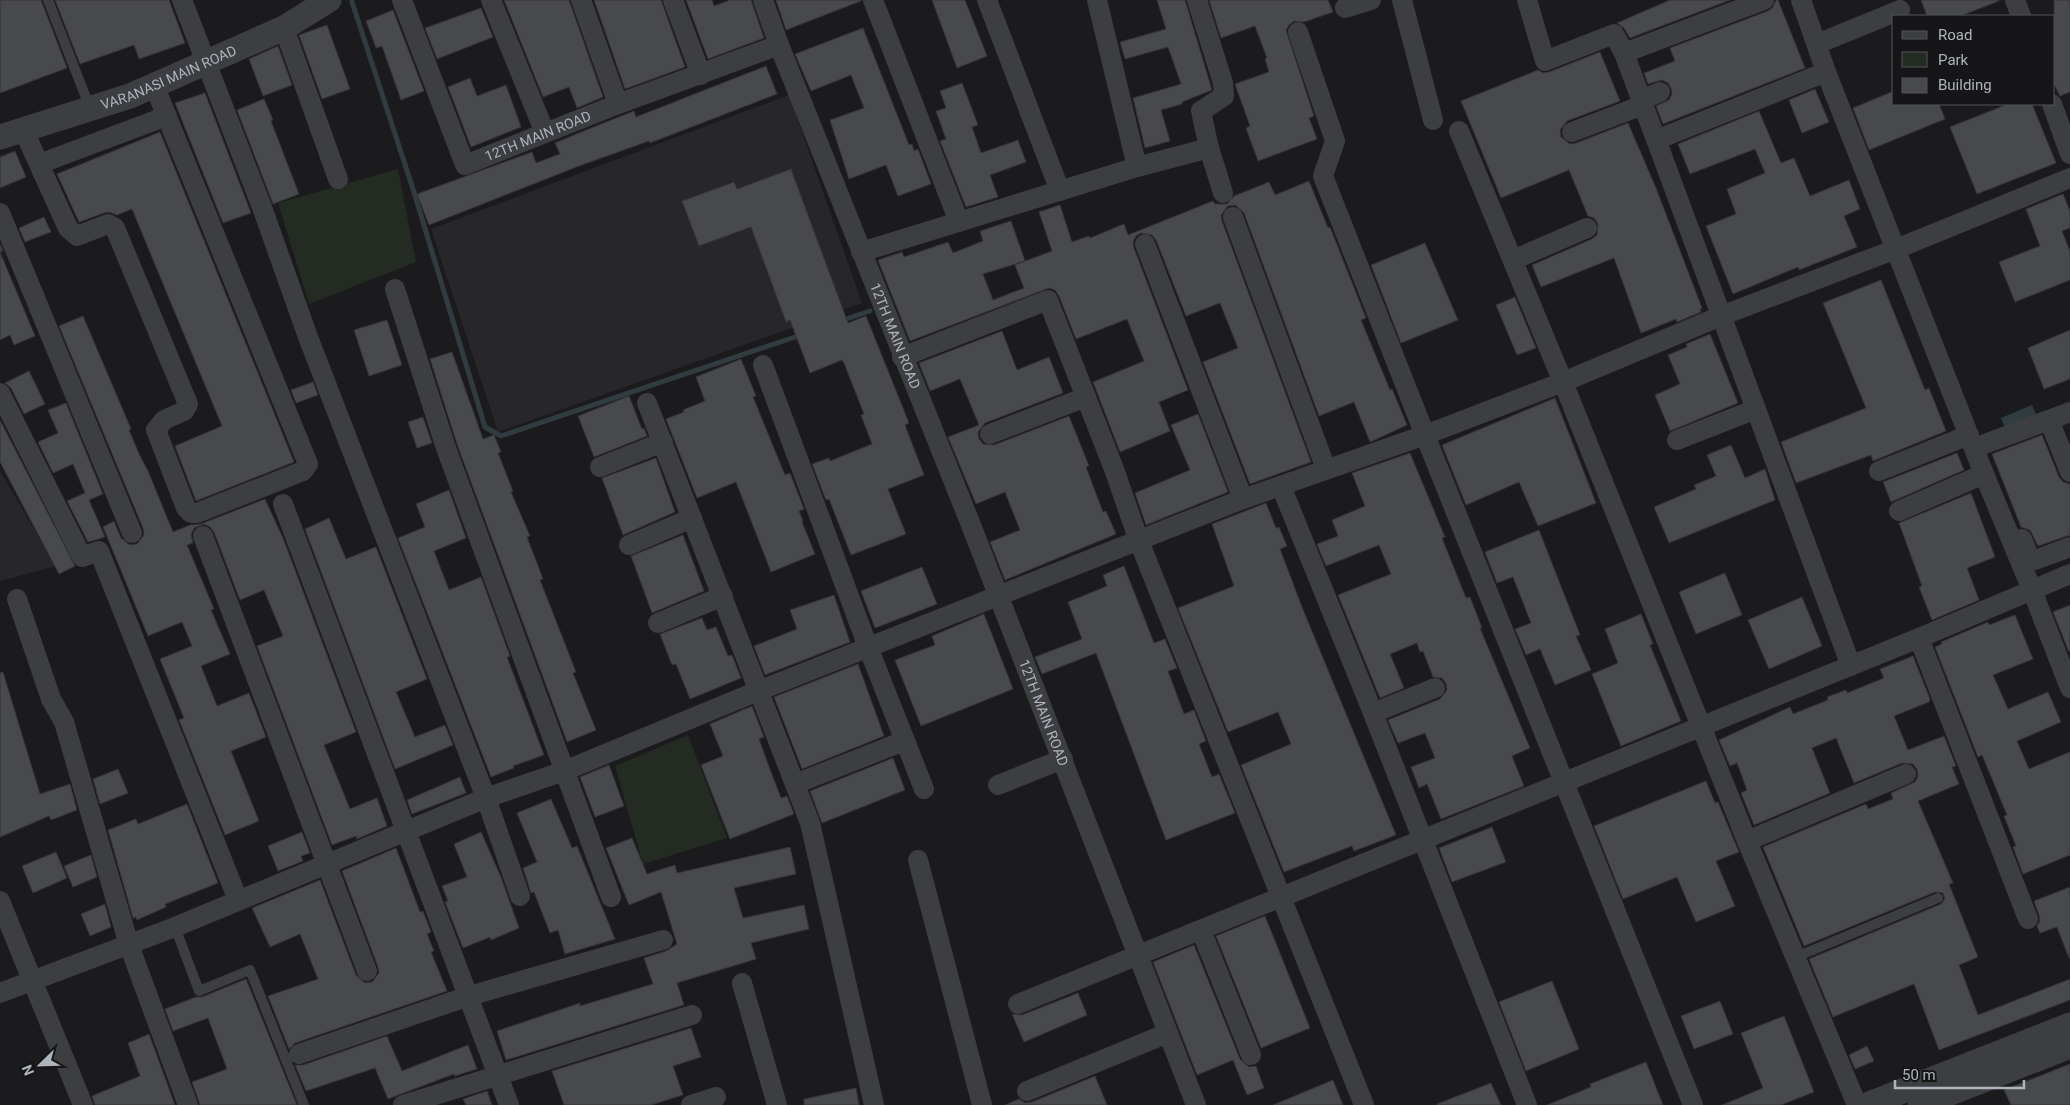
<svg xmlns="http://www.w3.org/2000/svg" width="2070" height="1105" font-family="Roboto,sans-serif">
<style>
.built{fill:#27272a}
.green{fill:#232b23}
.water{fill:#313c41}
.lines{fill:none;stroke-linecap:round;stroke-linejoin:round}
.stream{stroke:#313c41;stroke-width:5}
.building{fill:#48494d;stroke:#353539}
.service{stroke:#3c3e42;stroke-width:10}
.minor{stroke:#3c3e42;stroke-width:20}
.tertiary{stroke:#3c3e42;stroke-width:25}
.labels{text-anchor:middle;dominant-baseline:central;stroke-width:4;stroke-linejoin:round;paint-order:stroke}
.street-label{font-size:14px;fill:#aeb4bc;stroke:#161618}
</style>
<rect width="100%" height="100%" fill="#1b1b1d"/>
<path class="built" d="M 789,95 L 862,303 L 498,432 L 431,229 Z
M 0,471 L 56,566 L 0,581 Z"/>
<path class="green" d="M 398,169 L 416,262 L 309,304 L 278,203 Z
M 688,735 L 727,838 L 643,864 L 615,766 Z"/>
<path class="water" d="M 2032,405 L 2039,422 L 2008,434 L 2001,418 Z"/>
<g class="lines">
<path class="stream" d="M 352,2 L 413,189 L 485,427 L 501,436 L 801,335
M 840,321 L 870,311"/>
</g>
<path class="building" d="M 0,0 L 41,0 L 67,68 L 0,93 Z
M 55,0 L 169,0 L 185,43 L 139,59 L 134,45 L 80,64 Z
M 504,0 L 569,0 L 603,97 L 577,108 L 569,87 L 543,97 Z
M 594,0 L 661,0 L 685,67 L 625,89 Z
M 686,0 L 712,0 L 714,6 L 730,0 L 751,0 L 764,38 L 708,59 Z
M 776,0 L 861,0 L 861,1 L 786,30 Z
M 932,0 L 965,0 L 987,56 L 957,68 Z
M 1157,0 L 1185,0 L 1212,90 L 1182,102 L 1182,104 L 1161,110 L 1170,141 L 1145,148 L 1133,98 L 1181,84 L 1179,78 L 1168,47 L 1125,59 L 1120,42 L 1166,29 Z
M 1209,0 L 1328,0 L 1333,12 L 1304,22 L 1294,21 L 1289,25 L 1286,30 L 1314,116 L 1309,118 L 1317,139 L 1258,161 L 1246,128 L 1250,126 L 1235,84 L 1269,72 L 1265,59 L 1267,58 L 1255,26 L 1221,38 Z
M 1670,0 L 1730,0 L 1630,38 L 1624,28 L 1617,23 Z
M 1776,0 L 1778,0 L 1805,68 L 1663,124 L 1656,106 L 1669,100 L 1672,94 L 1671,88 L 1668,83 L 1662,80 L 1648,84 L 1644,73 L 1675,61 L 1670,48 L 1768,11 L 1773,7 Z
M 1921,0 L 1999,0 L 1999,1 L 1960,16 L 1927,16 Z
M 2054,0 L 2070,0 L 2070,92 L 2060,96 L 2054,84 Z
M 481,8 L 493,37 L 437,59 L 425,28 Z
M 393,10 L 424,91 L 401,100 L 382,46 L 376,48 L 366,21 Z
M 327,25 L 350,89 L 322,99 L 299,35 Z
M 863,28 L 909,145 L 912,144 L 914,151 L 918,149 L 931,184 L 898,196 L 886,165 L 849,179 L 830,120 L 864,108 L 851,75 L 811,91 L 795,54 Z
M 278,46 L 292,85 L 263,96 L 249,59 Z
M 1600,52 L 1620,101 L 1567,121 L 1560,130 L 1561,137 L 1570,144 L 1576,143 L 1628,123 L 1656,188 L 1702,308 L 1700,309 L 1701,312 L 1677,322 L 1676,319 L 1641,333 L 1614,258 L 1541,287 L 1532,265 L 1592,239 L 1597,235 L 1598,224 L 1594,218 L 1588,216 L 1569,170 L 1501,198 L 1461,101 L 1538,70 L 1543,73 L 1549,72 Z
M 766,66 L 777,94 L 650,143 L 649,141 L 579,166 L 429,225 L 417,194 L 532,152 L 536,163 L 560,154 L 555,143 L 586,130 L 634,111 L 636,117 Z
M 470,78 L 477,96 L 506,85 L 521,127 L 471,147 L 448,87 Z
M 962,83 L 978,125 L 972,127 L 981,153 L 1018,140 L 1026,162 L 990,175 L 998,197 L 966,207 L 940,141 L 946,139 L 936,111 L 946,108 L 940,91 Z
M 1815,89 L 1829,122 L 1802,133 L 1789,100 Z
M 1894,91 L 1894,104 L 1939,104 L 1945,119 L 1869,150 L 1853,108 Z
M 205,93 L 251,213 L 223,223 L 175,103 Z
M 264,99 L 273,120 L 271,121 L 299,194 L 273,204 L 237,110 Z
M 2008,104 L 2032,104 L 2056,163 L 1977,194 L 1950,127 Z
M 1759,111 L 1781,163 L 1794,158 L 1810,196 L 1849,180 L 1860,209 L 1844,216 L 1857,247 L 1799,270 L 1798,267 L 1733,294 L 1706,226 L 1736,214 L 1727,189 L 1765,173 L 1755,149 L 1690,174 L 1678,144 Z
M 160,132 L 294,462 L 196,501 L 175,446 L 222,426 L 132,209 L 117,215 L 109,212 L 104,213 L 79,222 L 57,174 Z
M 15,151 L 26,177 L 0,188 L 0,157 Z
M 791,169 L 848,323 L 866,316 L 909,423 L 905,425 L 924,475 L 888,489 L 906,534 L 851,555 L 829,499 L 826,500 L 812,464 L 829,458 L 830,461 L 872,444 L 861,415 L 864,414 L 844,363 L 842,360 L 810,373 L 790,320 L 786,322 L 751,227 L 699,246 L 682,201 L 734,182 L 737,189 Z
M 1309,181 L 1328,228 L 1330,227 L 1366,318 L 1361,320 L 1390,390 L 1392,389 L 1407,425 L 1370,442 L 1354,402 L 1319,416 L 1244,213 L 1235,205 L 1228,206 L 1221,215 L 1222,221 L 1311,462 L 1250,484 L 1203,362 L 1238,348 L 1220,303 L 1186,316 L 1156,240 L 1152,235 L 1141,233 L 1136,236 L 1133,242 L 1134,248 L 1188,390 L 1159,402 L 1170,431 L 1120,452 L 1093,382 L 1144,361 L 1127,319 L 1076,339 L 1059,296 L 1055,290 L 1049,288 L 910,341 L 878,260 L 902,252 L 904,257 L 948,242 L 953,253 L 983,241 L 980,231 L 1011,221 L 1025,261 L 983,274 L 993,300 L 1024,288 L 1015,265 L 1052,251 L 1039,212 L 1060,205 L 1072,242 L 1089,236 L 1090,238 L 1124,224 L 1128,235 L 1213,201 L 1215,204 L 1227,204 L 1234,196 L 1269,182 L 1275,195 Z
M 2063,194 L 2070,211 L 2070,228 L 2062,231 L 2070,251 L 2070,280 L 2015,302 L 1999,262 L 2040,246 L 2026,209 Z
M 44,217 L 51,232 L 25,242 L 19,228 Z
M 1425,243 L 1458,320 L 1401,343 L 1371,265 Z
M 0,244 L 3,251 L 0,252 L 35,336 L 14,345 L 10,335 L 0,340 Z
M 1881,280 L 1925,390 L 1929,388 L 1946,431 L 1873,461 L 1871,455 L 1796,483 L 1781,442 L 1866,408 L 1823,303 Z
M 1515,297 L 1536,348 L 1517,355 L 1496,305 Z
M 83,316 L 131,429 L 129,430 L 139,454 L 148,471 L 173,532 L 190,525 L 201,524 L 265,499 L 283,538 L 356,732 L 324,745 L 350,809 L 377,798 L 387,826 L 357,839 L 356,836 L 332,845 L 257,646 L 283,636 L 264,590 L 240,600 L 214,532 L 210,527 L 204,524 L 194,528 L 191,535 L 193,543 L 187,545 L 214,609 L 211,610 L 230,654 L 201,666 L 217,706 L 249,693 L 266,737 L 231,751 L 259,821 L 225,835 L 179,720 L 184,718 L 160,659 L 192,646 L 182,622 L 148,636 L 103,527 L 114,521 L 121,538 L 130,545 L 137,544 L 144,535 L 143,528 L 59,326 Z
M 387,320 L 402,365 L 369,376 L 354,330 Z
M 2070,330 L 2070,379 L 2044,389 L 2028,348 Z
M 1002,331 L 1017,370 L 1049,357 L 1063,393 L 985,423 L 978,432 L 979,439 L 983,444 L 994,445 L 1069,416 L 1089,466 L 1086,467 L 1103,512 L 1106,511 L 1116,534 L 1005,580 L 990,542 L 1020,530 L 1005,492 L 976,504 L 948,437 L 979,425 L 960,379 L 930,391 L 919,363 Z
M 1710,334 L 1738,403 L 1670,431 L 1655,395 L 1680,384 L 1668,355 L 1687,347 L 1686,344 Z
M 452,352 L 483,439 L 494,435 L 501,452 L 498,453 L 513,491 L 511,492 L 530,536 L 527,537 L 543,579 L 540,580 L 576,672 L 573,673 L 596,730 L 567,742 L 457,444 L 430,359 Z
M 741,359 L 756,396 L 753,397 L 785,475 L 790,473 L 804,509 L 799,511 L 803,521 L 802,522 L 815,554 L 771,572 L 736,482 L 697,498 L 666,419 L 684,412 L 683,410 L 705,401 L 696,377 Z
M 29,371 L 45,404 L 24,414 L 11,388 L 5,383 Z
M 313,382 L 318,395 L 296,403 L 291,390 Z
M 629,396 L 642,429 L 644,428 L 647,436 L 594,457 L 578,416 Z
M 1555,398 L 1596,503 L 1538,526 L 1519,482 L 1466,505 L 1442,445 Z
M 66,403 L 103,494 L 89,500 L 105,537 L 88,542 L 67,501 L 85,493 L 73,464 L 53,473 L 38,442 L 58,433 L 48,410 Z
M 1198,414 L 1228,492 L 1146,525 L 1135,493 L 1190,470 L 1171,425 Z
M 423,417 L 432,443 L 417,448 L 408,422 Z
M 0,420 L 75,566 L 59,574 L 0,462 Z
M 2042,435 L 2059,477 L 2063,482 L 2070,484 L 2070,535 L 2038,546 L 2030,530 L 2021,527 L 1992,454 Z
M 1731,445 L 1745,478 L 1765,469 L 1775,500 L 1669,543 L 1654,507 L 1696,489 L 1694,485 L 1716,476 L 1707,455 Z
M 1410,453 L 1445,537 L 1442,538 L 1466,598 L 1470,597 L 1482,628 L 1480,628 L 1530,748 L 1512,756 L 1524,786 L 1441,819 L 1427,784 L 1419,788 L 1411,767 L 1435,758 L 1425,733 L 1398,743 L 1388,720 L 1440,699 L 1447,690 L 1446,683 L 1442,678 L 1433,677 L 1423,651 L 1420,652 L 1417,643 L 1390,654 L 1404,688 L 1380,698 L 1338,595 L 1391,574 L 1379,545 L 1326,566 L 1317,544 L 1338,536 L 1332,520 L 1365,506 L 1352,473 Z
M 1957,453 L 1964,470 L 1891,502 L 1883,482 Z
M 656,458 L 675,512 L 623,535 L 602,478 Z
M 449,490 L 466,538 L 434,551 L 449,590 L 481,577 L 510,656 L 507,657 L 544,755 L 513,766 L 514,768 L 491,777 L 398,538 L 425,527 L 416,504 Z
M 1971,493 L 1995,557 L 1967,568 L 1979,600 L 1932,620 L 1919,587 L 1922,586 L 1899,523 Z
M 1266,503 L 1276,528 L 1279,527 L 1287,546 L 1280,549 L 1302,607 L 1396,835 L 1354,851 L 1352,846 L 1284,872 L 1241,765 L 1291,744 L 1278,712 L 1228,732 L 1178,608 L 1234,586 L 1212,524 Z
M 329,518 L 346,559 L 376,547 L 427,679 L 396,692 L 415,737 L 445,725 L 453,745 L 395,769 L 305,529 Z
M 1539,530 L 1580,635 L 1576,636 L 1591,670 L 1555,685 L 1540,649 L 1526,655 L 1515,629 L 1531,623 L 1513,577 L 1497,583 L 1485,552 Z
M 683,535 L 704,591 L 652,613 L 631,556 Z
M 1124,566 L 1154,643 L 1165,639 L 1177,668 L 1168,671 L 1184,714 L 1194,710 L 1206,741 L 1199,744 L 1212,777 L 1219,774 L 1235,813 L 1166,840 L 1096,653 L 1042,674 L 1035,657 L 1082,639 L 1068,602 L 1107,586 L 1103,575 Z
M 922,567 L 937,604 L 875,628 L 861,591 Z
M 1725,573 L 1742,615 L 1696,634 L 1679,592 Z
M 834,595 L 850,642 L 765,675 L 754,646 L 797,629 L 790,610 Z
M 1802,597 L 1822,646 L 1769,669 L 1748,620 Z
M 2070,605 L 2070,652 L 2069,652 L 2053,612 Z
M 984,614 L 1013,689 L 921,726 L 895,660 L 935,645 L 932,636 Z
M 1641,614 L 1653,644 L 1650,645 L 1681,721 L 1621,746 L 1592,674 L 1618,663 L 1605,629 Z
M 2015,615 L 2033,659 L 1993,675 L 2008,709 L 2048,692 L 2061,722 L 2017,741 L 2029,769 L 2070,752 L 2070,855 L 2023,874 L 2013,847 L 2016,846 L 2004,816 L 2007,815 L 1982,755 L 1978,757 L 1935,647 L 1942,644 L 1941,642 L 1988,622 L 1989,625 Z
M 702,618 L 707,630 L 716,627 L 728,656 L 732,655 L 741,678 L 690,699 L 676,664 L 672,665 L 660,634 Z
M 1913,656 L 1930,699 L 1929,702 L 1894,716 L 1908,750 L 1944,736 L 1956,766 L 1952,767 L 1959,784 L 1918,801 L 1953,883 L 1949,884 L 1978,957 L 1959,965 L 1978,1015 L 2070,979 L 2070,1000 L 1939,1050 L 1914,984 L 1833,1017 L 1809,959 L 1941,904 L 1945,899 L 1943,893 L 1935,892 L 1804,946 L 1763,847 L 1866,804 L 1868,809 L 1893,799 L 1891,793 L 1915,782 L 1918,776 L 1917,769 L 1913,764 L 1902,763 L 1854,783 L 1836,738 L 1812,748 L 1830,793 L 1754,825 L 1741,793 L 1747,790 L 1737,763 L 1730,766 L 1719,740 L 1790,707 L 1793,714 L 1828,700 L 1827,697 L 1846,690 L 1847,693 L 1884,678 L 1880,669 Z
M 858,664 L 884,736 L 802,769 L 774,697 Z
M 3,672 L 40,794 L 70,784 L 77,810 L 51,820 L 49,816 L 0,837 L 0,673 Z
M 752,706 L 764,737 L 759,739 L 768,764 L 781,798 L 787,796 L 794,814 L 730,839 L 701,765 L 723,756 L 710,724 Z
M 893,758 L 905,790 L 822,823 L 810,791 Z
M 609,765 L 624,806 L 595,817 L 580,777 Z
M 118,769 L 128,793 L 100,804 L 93,779 Z
M 460,777 L 466,793 L 412,814 L 407,800 Z
M 1706,781 L 1715,803 L 1718,802 L 1739,852 L 1716,861 L 1735,906 L 1696,922 L 1677,877 L 1623,899 L 1594,826 Z
M 551,799 L 572,848 L 577,846 L 615,939 L 565,954 L 558,930 L 550,933 L 534,892 L 531,893 L 523,868 L 537,862 L 517,813 Z
M 187,804 L 218,883 L 165,904 L 166,907 L 137,920 L 136,917 L 133,918 L 108,830 L 136,819 L 138,824 Z
M 1492,827 L 1506,862 L 1452,882 L 1439,848 Z
M 302,832 L 310,853 L 301,856 L 303,861 L 278,871 L 268,846 Z
M 481,832 L 501,877 L 519,928 L 491,940 L 490,937 L 463,948 L 445,902 L 448,901 L 442,886 L 467,877 L 454,844 Z
M 632,838 L 647,874 L 675,865 L 677,873 L 790,847 L 796,874 L 734,888 L 743,918 L 804,905 L 809,929 L 751,943 L 756,959 L 677,983 L 684,1005 L 506,1060 L 497,1031 L 580,1003 L 580,1006 L 653,984 L 644,958 L 666,951 L 677,944 L 661,892 L 629,905 L 606,848 Z
M 396,848 L 420,912 L 423,911 L 431,932 L 427,934 L 434,951 L 431,952 L 447,991 L 295,1043 L 289,1049 L 268,996 L 318,979 L 300,934 L 270,947 L 252,908 L 320,880 L 356,975 L 365,983 L 372,982 L 379,973 L 378,967 L 342,871 Z
M 56,852 L 67,878 L 33,893 L 22,866 Z
M 91,855 L 97,877 L 73,887 L 64,866 Z
M 2070,887 L 2070,958 L 2069,958 L 2057,927 L 2040,933 L 2037,926 L 2040,921 L 2039,915 L 2034,901 Z
M 105,904 L 111,927 L 90,936 L 81,914 Z
M 1265,916 L 1310,1028 L 1261,1048 L 1216,936 Z
M 1194,945 L 1240,1059 L 1249,1067 L 1256,1066 L 1264,1088 L 1247,1095 L 1233,1060 L 1197,1075 L 1153,962 Z
M 246,979 L 297,1105 L 200,1105 L 192,1082 L 227,1069 L 208,1018 L 173,1031 L 165,1009 L 196,997 L 202,997 Z
M 1552,981 L 1579,1049 L 1526,1071 L 1499,1002 Z
M 1078,993 L 1087,1015 L 1024,1042 L 1012,1014 L 1022,1015 Z
M 1720,1001 L 1733,1034 L 1694,1049 L 1681,1016 Z
M 1784,1016 L 1814,1092 L 1781,1105 L 1722,1105 L 1763,1088 L 1741,1033 Z
M 691,1028 L 701,1057 L 673,1066 L 683,1095 L 651,1105 L 564,1105 L 552,1071 Z
M 149,1034 L 175,1105 L 95,1105 L 92,1096 L 140,1076 L 128,1043 Z
M 387,1036 L 402,1071 L 468,1045 L 477,1069 L 455,1076 L 454,1074 L 446,1077 L 388,1099 L 375,1068 L 306,1091 L 295,1065 L 303,1065 Z
M 1867,1046 L 1874,1061 L 1855,1069 L 1849,1055 Z
M 1646,1062 L 1663,1105 L 1547,1105 L 1591,1087 L 1590,1084 Z
M 2070,1064 L 2070,1105 L 2011,1105 L 2004,1090 Z
M 1095,1076 L 1107,1105 L 1005,1105 L 1019,1099 L 1025,1103 L 1032,1102 Z
M 1333,1080 L 1343,1105 L 1273,1105 Z
M 1491,1083 L 1501,1105 L 1437,1105 L 1437,1104 Z
M 856,1088 L 859,1105 L 804,1105 L 804,1099 Z
M 487,1091 L 492,1105 L 466,1105 L 463,1099 Z"/>
<g class="lines">
<path class="service" d="M 48,0 L 90,108
M 175,927 L 199,991 L 250,970 L 304,1105
M 1796,957 L 1938,898"/>
<g class="minor">
<path d="M 182,0 L 263,210 L 308,337 L 486,798 L 520,896"/>
<path id="s1" d="M 402,0 L 465,165 L 618,104 L 779,45 L 971,525 L 1196,1105"/>
<path d="M 491,0 L 545,133"/>
<path d="M 581,0 L 618,104"/>
<path d="M 673,0 L 701,75"/>
<path d="M 763,0 L 779,45"/>
<path d="M 873,0 L 959,222"/>
<path d="M 987,0 L 1060,191"/>
<path d="M 1097,0 L 1137,167"/>
<path d="M 1197,0 L 1223,83 L 1224,96 L 1201,111 L 1209,148 L 1223,193"/>
<path d="M 1402,0 L 1433,120"/>
<path d="M 1527,0 L 1545,61 L 1614,34 L 1624,53 L 1851,666"/>
<path d="M 1801,0 L 1826,72 L 1984,474 L 2032,590 L 2070,688"/>
<path d="M 2015,0 L 2021,16"/>
<path d="M 1345,8 L 1371,0"/>
<path d="M 284,28 L 338,179"/>
<path d="M 1298,32 L 1335,141 L 1323,176 L 1425,435 L 1693,1105"/>
<path d="M 1817,44 L 1900,10"/>
<path d="M 1624,53 L 1764,0"/>
<path d="M 1641,100 L 1660,92"/>
<path d="M 2052,104 L 2070,154"/>
<path d="M 23,129 L 68,228 L 77,236 L 108,224 L 115,228 L 188,404 L 184,411 L 164,420 L 156,430 L 186,508 L 191,513 L 197,513 L 303,471 L 308,464 L 154,85"/>
<path d="M 1459,131 L 1563,382 L 1747,841 L 1857,1105"/>
<path d="M 1572,132 L 1643,105"/>
<path d="M 1656,140 L 1826,72"/>
<path d="M 39,164 L 167,116"/>
<path d="M 0,213 L 132,533"/>
<path d="M 1233,217 L 1326,469"/>
<path d="M 1145,244 L 1243,499"/>
<path d="M 861,252 L 1137,167 L 1209,148"/>
<path d="M 1513,260 L 1587,228"/>
<path d="M 395,289 L 446,448 L 611,897"/>
<path d="M 902,357 L 1048,300 L 1114,469 L 1139,541 L 1364,1105"/>
<path d="M 763,365 L 868,647 L 924,789"/>
<path d="M 0,393 L 82,557 L 99,551 L 238,900"/>
<path d="M 647,403 L 810,823 L 874,1105"/>
<path d="M 2049,420 L 2070,472"/>
<path d="M 990,434 L 1086,397"/>
<path d="M 1677,440 L 1756,409"/>
<path d="M 1974,448 L 2070,412"/>
<path d="M 600,467 L 663,442"/>
<path d="M 1879,471 L 1969,435"/>
<path d="M 1281,486 L 1373,713 L 1527,1105"/>
<path d="M 283,504 L 509,1105"/>
<path d="M 1899,511 L 1984,474"/>
<path d="M 203,536 L 367,971"/>
<path d="M 2022,539 L 2029,556 L 2035,560 L 2070,547"/>
<path d="M 629,545 L 692,518"/>
<path d="M 17,599 L 51,699 L 64,722 L 129,945 L 188,1105"/>
<path d="M 658,623 L 723,596"/>
<path d="M 1919,638 L 2028,919"/>
<path d="M 1373,713 L 1435,688"/>
<path d="M 795,784 L 904,741"/>
<path d="M 998,785 L 1063,759"/>
<path d="M 1747,841 L 1906,774"/>
<path d="M 918,860 L 982,1105"/>
<path d="M 0,901 L 83,1105"/>
<path d="M 1201,930 L 1251,1055"/>
<path d="M 742,983 L 777,1105"/>
<path d="M 0,993 L 175,927 L 486,798 L 564,771 L 758,691 L 1243,499 L 1425,435 L 1563,382 L 1721,316 L 1896,249 L 2070,178"/>
<path d="M 1018,1004 L 1919,638 L 2070,574"/>
<path d="M 299,1054 L 469,996 L 663,940"/>
<path d="M 1027,1091 L 1168,1033"/>
<path d="M 403,1105 L 692,1015"/>
<path d="M 691,1105 L 716,1097"/>
</g>
<g class="tertiary">
<path id="s2" d="M 0,137 L 130,96 L 284,28 L 329,0"/>
<path d="M 1867,1105 L 2070,1025"/>
<path d="M 1920,1105 L 2070,1046"/>
</g>
</g>
<g class="labels">
<g class="street-label">
<text stroke="none"><textPath href="#s2" startOffset="179">VARANASI MAIN ROAD</textPath></text>
<text stroke="none"><textPath href="#s1" startOffset="255">12TH MAIN ROAD</textPath></text>
<text stroke="none"><textPath href="#s1" startOffset="826">12TH MAIN ROAD</textPath></text>
<text stroke="none"><textPath href="#s1" startOffset="1231">12TH MAIN ROAD</textPath></text>
</g>
</g>
<rect x="1892" y="15" width="162" height="90" fill="#161618" stroke="#53555a"/>
<rect x="1902" y="31" width="25" height="8" fill="#3c3e42" stroke="#53555a"/>
<text x="1938" y="40" font-size="15" fill="#aeb4bc">Road</text>
<rect x="1902" y="52" width="25" height="15" fill="#232b23" stroke="#53555a"/>
<text x="1938" y="65" font-size="15" fill="#aeb4bc">Park</text>
<rect x="1902" y="78" width="25" height="15" fill="#48494d" stroke="#53555a"/>
<text x="1938" y="90" font-size="15" fill="#aeb4bc">Building</text>
<g transform="translate(40 1065) rotate(247)" stroke="#161618" stroke-width="4" paint-order="stroke">
<path d="M0-4L9 19L0 12L-9 19Z" fill="#aeb4bc"/>
<text y="-8" font-size="14" font-weight="bold" text-anchor="middle" fill="#aeb4bc">N</text>
</g>
<path d="M1895 1080v8h129v-8" fill="none" stroke="#aeb4bc" stroke-width="2.5"/>
<text x="1902" y="1080" font-size="15" fill="#aeb4bc" stroke="#161618" stroke-width="4" paint-order="stroke">50 m</text>
</svg>
